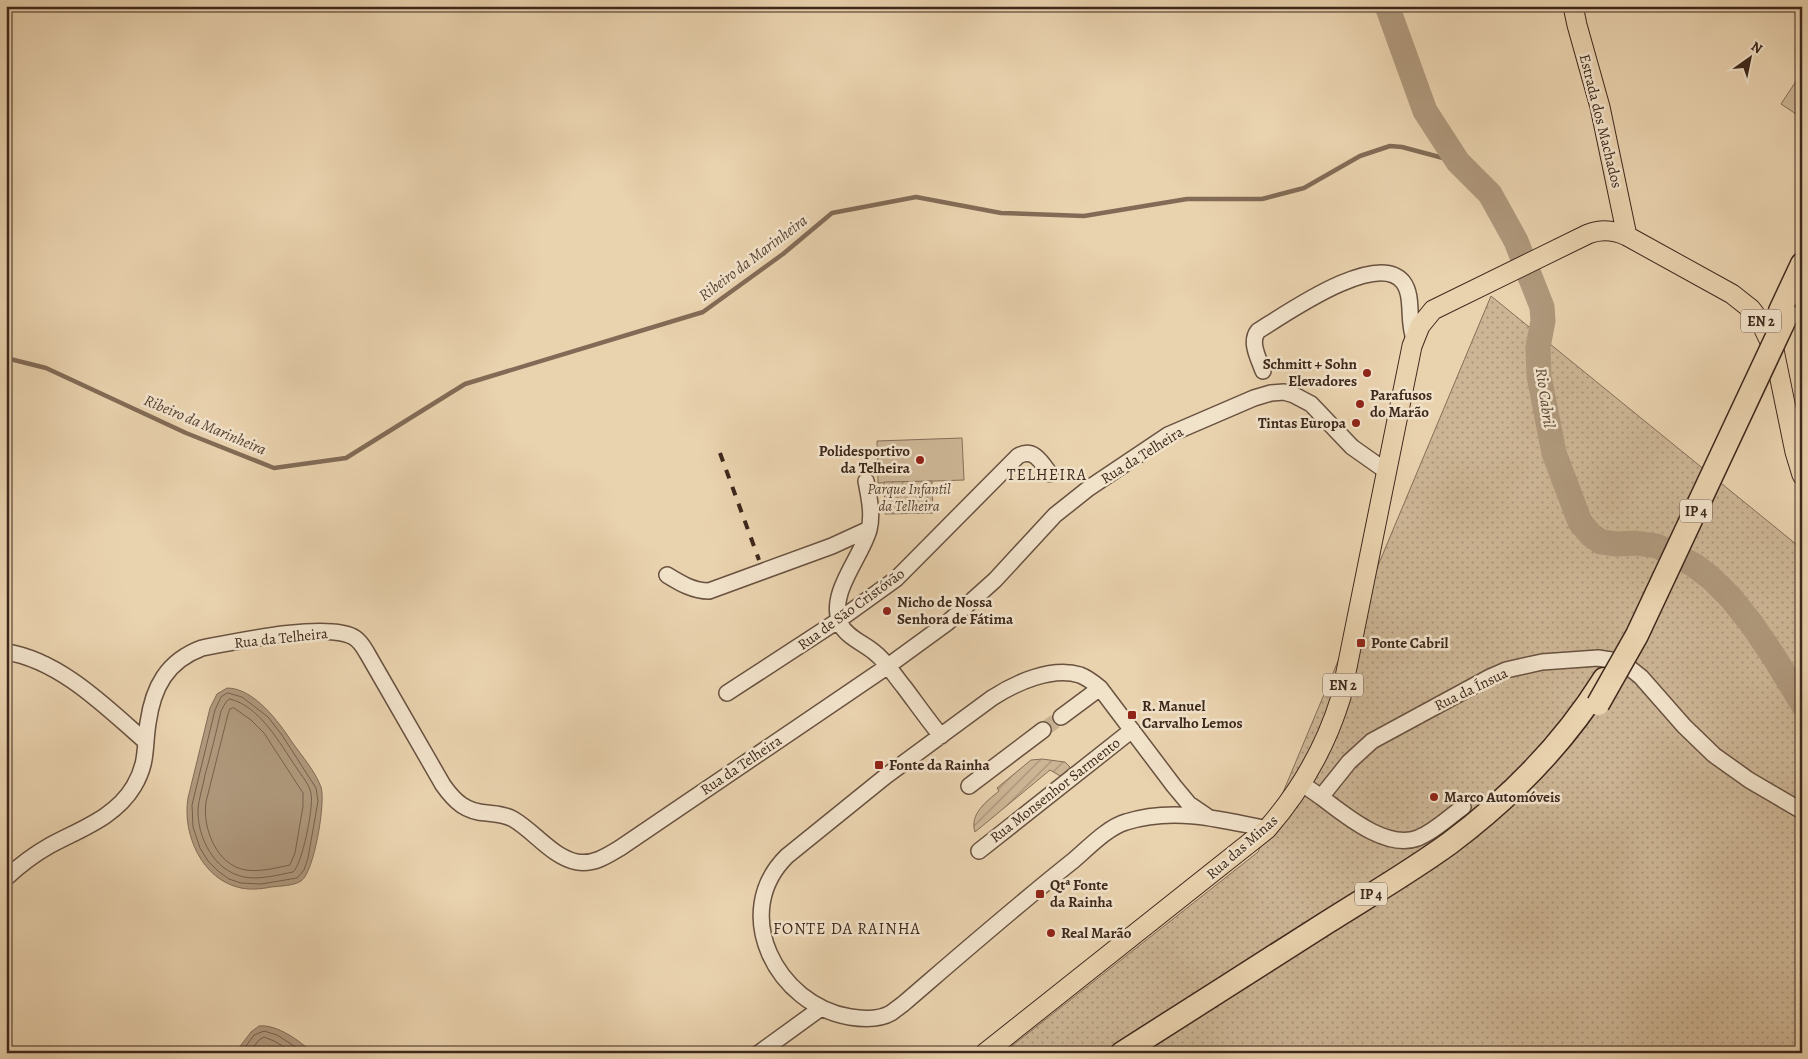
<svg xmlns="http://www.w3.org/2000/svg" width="1808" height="1059" font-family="Alegreya,serif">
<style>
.grass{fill:#ccb595;stroke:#856e58}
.park{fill:url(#park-dots);stroke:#856e58}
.garden{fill:url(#garden-furrows);stroke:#856e58}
.water{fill:#af987c;stroke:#826b56}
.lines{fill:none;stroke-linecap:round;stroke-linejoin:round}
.shore{stroke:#76604c;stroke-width:1}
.stream{stroke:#826b56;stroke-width:4.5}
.river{stroke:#af987c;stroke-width:25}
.minor-tunnel{stroke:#c7b091;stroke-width:15;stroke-dasharray:15 8;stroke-linecap:butt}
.minor-casing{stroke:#695240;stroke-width:18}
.major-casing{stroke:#3e281c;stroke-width:21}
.highway-casing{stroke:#3e281c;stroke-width:25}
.minor{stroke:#f1e2ca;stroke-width:15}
.major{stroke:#e9d2ae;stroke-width:19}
.highway{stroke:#e9d2ae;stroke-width:22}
.rail{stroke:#3e281c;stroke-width:4;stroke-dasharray:9 9;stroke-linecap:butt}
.highway-bridge-casing{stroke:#3e281c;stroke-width:25;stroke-linecap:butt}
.highway-bridge{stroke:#e9d2ae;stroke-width:22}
.poi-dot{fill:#8f2418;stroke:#f1e2ca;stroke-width:2}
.labels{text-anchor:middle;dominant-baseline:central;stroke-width:5;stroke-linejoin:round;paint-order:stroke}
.shield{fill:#f1e2ca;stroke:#746050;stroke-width:1}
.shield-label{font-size:14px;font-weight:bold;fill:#3e281c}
.street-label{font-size:15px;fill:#3e281c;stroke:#f1e2ca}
.poi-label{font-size:15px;font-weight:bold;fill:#3e281c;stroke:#f1e2ca;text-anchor:start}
.park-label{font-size:15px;font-style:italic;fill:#5a4434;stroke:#f1e2ca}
.water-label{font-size:16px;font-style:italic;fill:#5a4434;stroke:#f1e2ca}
.neighbourhood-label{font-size:16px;letter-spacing:1px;fill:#3e281c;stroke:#f1e2ca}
</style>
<defs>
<pattern id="park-dots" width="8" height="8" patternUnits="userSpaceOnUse" patternTransform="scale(1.25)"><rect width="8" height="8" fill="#ccb595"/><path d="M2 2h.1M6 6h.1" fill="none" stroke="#a79379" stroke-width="1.8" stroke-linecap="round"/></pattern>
<pattern id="garden-furrows" width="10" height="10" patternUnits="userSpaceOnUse" patternTransform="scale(1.25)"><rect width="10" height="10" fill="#ccb595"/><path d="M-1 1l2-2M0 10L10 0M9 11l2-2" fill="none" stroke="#a79379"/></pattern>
</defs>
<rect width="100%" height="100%" fill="#e9d2ae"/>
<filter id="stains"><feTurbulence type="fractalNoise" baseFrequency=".004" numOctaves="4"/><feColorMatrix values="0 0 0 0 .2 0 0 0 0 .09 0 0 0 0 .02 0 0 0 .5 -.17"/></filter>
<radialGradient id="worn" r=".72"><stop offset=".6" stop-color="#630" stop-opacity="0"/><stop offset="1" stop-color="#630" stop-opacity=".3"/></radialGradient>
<path class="grass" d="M 1802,72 L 1802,118 L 1781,104 Z
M 962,438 L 964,480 L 878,483 L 877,441 Z"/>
<path class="park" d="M 1491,296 L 1802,549 L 1802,1053 L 1003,1053 L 1258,852 Z
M 932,481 L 933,513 L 885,514 L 884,482 Z"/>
<path class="garden" d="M 1042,759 L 1065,762 L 1070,767 L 1069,771 L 1062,777 L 1050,770 L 975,832 C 969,814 987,801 999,791 L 997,788 L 1031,760 Z"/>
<path class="water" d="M 227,688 C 254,688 279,722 292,742 C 302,756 315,771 321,787 C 326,802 314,873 301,881 C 293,886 280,886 271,887 C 261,889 251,890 241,888 C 202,880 182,834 188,798 L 210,708 L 217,694 Z
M 259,1026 C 277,1024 300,1041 313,1053 L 235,1053 L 251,1032 Z"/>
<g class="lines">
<path class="shore" d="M 228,693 L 242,697 L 268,717 L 282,735 L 316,788 L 318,801 L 308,858 L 304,870 L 297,878 L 261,884 L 241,883 L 229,879 L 218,871 L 208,861 L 200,848 L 193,827 L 192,805 L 215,710 L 221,697 Z
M 230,699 C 260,706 280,744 296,767 C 301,775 310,785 311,794 C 314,806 302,865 293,872 C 278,875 259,880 244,877 C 214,871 197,837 198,809 C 199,798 203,786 205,775 C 211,754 216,733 221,711 L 226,702 Z
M 234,708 L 251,720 L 264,733 L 303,793 L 303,806 L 295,853 L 290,865 C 276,868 260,872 246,870 C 217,866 202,828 206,802 L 228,714 L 230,709 Z
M 241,1053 L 254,1035 L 264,1031 L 277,1035 L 305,1053
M 249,1053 L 259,1040 L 264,1037 L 274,1041 L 295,1053"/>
<path class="stream" d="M 6,358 L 46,368 L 186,433 L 274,468 L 346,458 L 465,384 L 703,312 L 783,254 L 832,213 L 916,197 L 1001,213 L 1084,216 L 1187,199 L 1262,199 L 1304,188 L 1360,156 L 1390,146 L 1402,147 L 1458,162"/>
<path class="river" d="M 1387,6 L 1425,111 L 1458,162 L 1490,194 L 1516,241 L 1542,307 L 1543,321 L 1538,347 L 1539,376 L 1554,453 L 1580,522 L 1591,535 L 1601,542 L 1617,544 L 1636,543 L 1657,546 L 1694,565 L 1711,578 L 1731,598 L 1751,623 L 1774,657 L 1802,703"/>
<path class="minor-tunnel" d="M 1043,730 L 1061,717"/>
<defs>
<path id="minor" d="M 1263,371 C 1259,359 1249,342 1258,331 C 1284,315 1377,249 1403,282 C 1414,296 1407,322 1414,338
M 866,481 C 869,497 873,514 869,530 C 861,558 828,593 840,623 C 845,636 863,643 874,652 C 886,661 894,675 904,687 C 916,703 928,720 941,736
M 667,575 C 680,583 693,591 709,591 L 832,546 L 869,529
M 6,652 C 60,660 107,708 146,742
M 727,693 L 839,620 L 896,579 L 1018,456 C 1034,447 1042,463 1050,474
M 1061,717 L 1100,688
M 1301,783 L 1321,797 L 1349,762 L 1372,741 L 1490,677 L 1506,670 L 1542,662 L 1598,658 L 1618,661 L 1631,669 L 1641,677 L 1684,726 L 1714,755 L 1749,780 L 1802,811
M 969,786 L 1043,730
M 1321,797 C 1345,815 1386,850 1418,838 C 1435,831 1449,817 1463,807
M 1208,817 L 1189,804 L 1174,786 L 1100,688 C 1094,683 1088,678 1080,675 C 1052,666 1015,683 992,698 L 886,776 L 787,856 C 729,913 777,1005 850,1017 C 863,1019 879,1020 891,1013 C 895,1010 899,1007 903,1004 C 960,955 1016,906 1074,860 C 1088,848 1108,827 1126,822 C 1173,807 1220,819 1267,829
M 979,851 L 1132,730
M 6,878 C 19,866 33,855 49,846 C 80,829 115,818 134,786 C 148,762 144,748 148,723 C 153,687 167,661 202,648 C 233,642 330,621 355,638 C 361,642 364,648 367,653 L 443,785 C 455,802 466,812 487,813 C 496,814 504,814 513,819 C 534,831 552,857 577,862 C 593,865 607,856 620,848 L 888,666 L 947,623 L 995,580 L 1055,515 L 1089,488 L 1168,435 L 1254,398 L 1271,393 L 1284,392 L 1294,395 L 1311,404 L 1352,447 L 1386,471
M 759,1053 L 821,1008"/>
<path id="major" d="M 1573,6 L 1577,25 L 1600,107 L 1627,236
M 985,1053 L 1267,829 C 1301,790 1326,746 1341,697 L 1412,346 L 1420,326 L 1433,310 L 1588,234 C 1601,229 1614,230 1627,236 L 1732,294 L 1751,309 L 1760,321 L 1774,350 L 1795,452 L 1802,475"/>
<path id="highway" d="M 1780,311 L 1802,264
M 1122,1053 C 1190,1010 1258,966 1326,923 C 1367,897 1410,872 1450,843 C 1510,798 1564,743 1604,679"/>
</defs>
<use href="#minor" class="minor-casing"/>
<use href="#major" class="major-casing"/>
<use href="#highway" class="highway-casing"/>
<use href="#minor" class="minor"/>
<use href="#major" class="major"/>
<use href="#highway" class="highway"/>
<path class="rail" d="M 720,453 L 759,560"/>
<defs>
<path id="highway-bridge" d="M 1598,704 L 1637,635 L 1787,315"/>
</defs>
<use href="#highway-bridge" class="highway-bridge-casing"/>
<use href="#highway-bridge" class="highway-bridge"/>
</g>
<g class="poi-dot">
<circle cx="1367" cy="373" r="5"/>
<circle cx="1360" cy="404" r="5"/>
<circle cx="1356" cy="423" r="5"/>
<circle cx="920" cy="460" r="5"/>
<circle cx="887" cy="611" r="5"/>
<rect x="1356" y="638" width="10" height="10" rx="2.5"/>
<rect x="1127" y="710" width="10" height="10" rx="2.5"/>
<rect x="874" y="760" width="10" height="10" rx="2.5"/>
<circle cx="1434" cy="797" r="5"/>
<rect x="1035" y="889" width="10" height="10" rx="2.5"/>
<circle cx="1051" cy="933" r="5"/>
</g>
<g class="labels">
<g class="shield">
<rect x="1741" y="309.5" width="40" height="23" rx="4"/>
<rect x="1680" y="499.5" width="32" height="23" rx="4"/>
<rect x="1323" y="673.5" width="40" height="23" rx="4"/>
<rect x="1355" y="882.5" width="32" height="23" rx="4"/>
</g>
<g class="shield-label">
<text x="1761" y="321">EN 2</text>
<text x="1696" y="511">IP 4</text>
<text x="1343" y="685">EN 2</text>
<text x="1371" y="894">IP 4</text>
</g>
<g class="street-label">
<text transform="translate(1601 121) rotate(76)">Estrada dos Machados</text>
<text transform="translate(1142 455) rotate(-32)">Rua da Telheira</text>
<text transform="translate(851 609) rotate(-36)">Rua de São Cristóvão</text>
<text transform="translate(281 638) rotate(-6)">Rua da Telheira</text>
<text transform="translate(1471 689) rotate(-26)">Rua da Ínsua</text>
<text transform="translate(741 765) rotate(-34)">Rua da Telheira</text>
<text transform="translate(1055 790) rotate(-38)">Rua Monsenhor Sarmento</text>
<text transform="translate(1242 847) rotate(-41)">Rua das Minas</text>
</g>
<g class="poi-label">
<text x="1357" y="364" text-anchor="end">Schmitt + Sohn<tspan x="1357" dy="17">Elevadores</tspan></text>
<text x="1370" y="395">Parafusos<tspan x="1370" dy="17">do Marão</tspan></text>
<text x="1346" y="423" text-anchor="end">Tintas Europa</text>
<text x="910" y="451" text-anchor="end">Polidesportivo<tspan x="910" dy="17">da Telheira</tspan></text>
<text x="897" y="602">Nicho de Nossa<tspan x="897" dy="17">Senhora de Fátima</tspan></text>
<text x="1371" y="643">Ponte Cabril</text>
<text x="1142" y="706">R. Manuel<tspan x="1142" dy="17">Carvalho Lemos</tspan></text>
<text x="889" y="765">Fonte da Rainha</text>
<text x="1444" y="797">Marco Automóveis</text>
<text x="1050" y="885">Qtª Fonte<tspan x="1050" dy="17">da Rainha</tspan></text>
<text x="1061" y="933">Real Marão</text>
</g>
<g class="park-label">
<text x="909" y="489">Parque Infantil<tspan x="909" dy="17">da Telheira</tspan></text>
</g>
<g class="water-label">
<text transform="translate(753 258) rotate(-37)">Ribeiro da Marinheira</text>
<text transform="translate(1545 398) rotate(82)">Rio Cabril</text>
<text transform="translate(205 425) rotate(23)">Ribeiro da Marinheira</text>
</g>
<g class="neighbourhood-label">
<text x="1047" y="475">TELHEIRA</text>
<text x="847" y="929">FONTE DA RAINHA</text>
</g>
</g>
<rect width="1808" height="1059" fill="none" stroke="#e9d2ae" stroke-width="25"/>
<rect x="8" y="8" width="1793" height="1044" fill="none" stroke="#3e281c" stroke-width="2.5"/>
<rect x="12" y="12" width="1783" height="1034" fill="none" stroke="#3e281c"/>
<g transform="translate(1750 58) rotate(33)" stroke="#f1e2ca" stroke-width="4" paint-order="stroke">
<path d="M0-4L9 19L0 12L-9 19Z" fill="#3e281c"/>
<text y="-8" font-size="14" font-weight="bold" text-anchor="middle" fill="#3e281c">N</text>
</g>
<rect width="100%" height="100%" filter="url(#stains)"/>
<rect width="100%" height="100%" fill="url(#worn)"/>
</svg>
